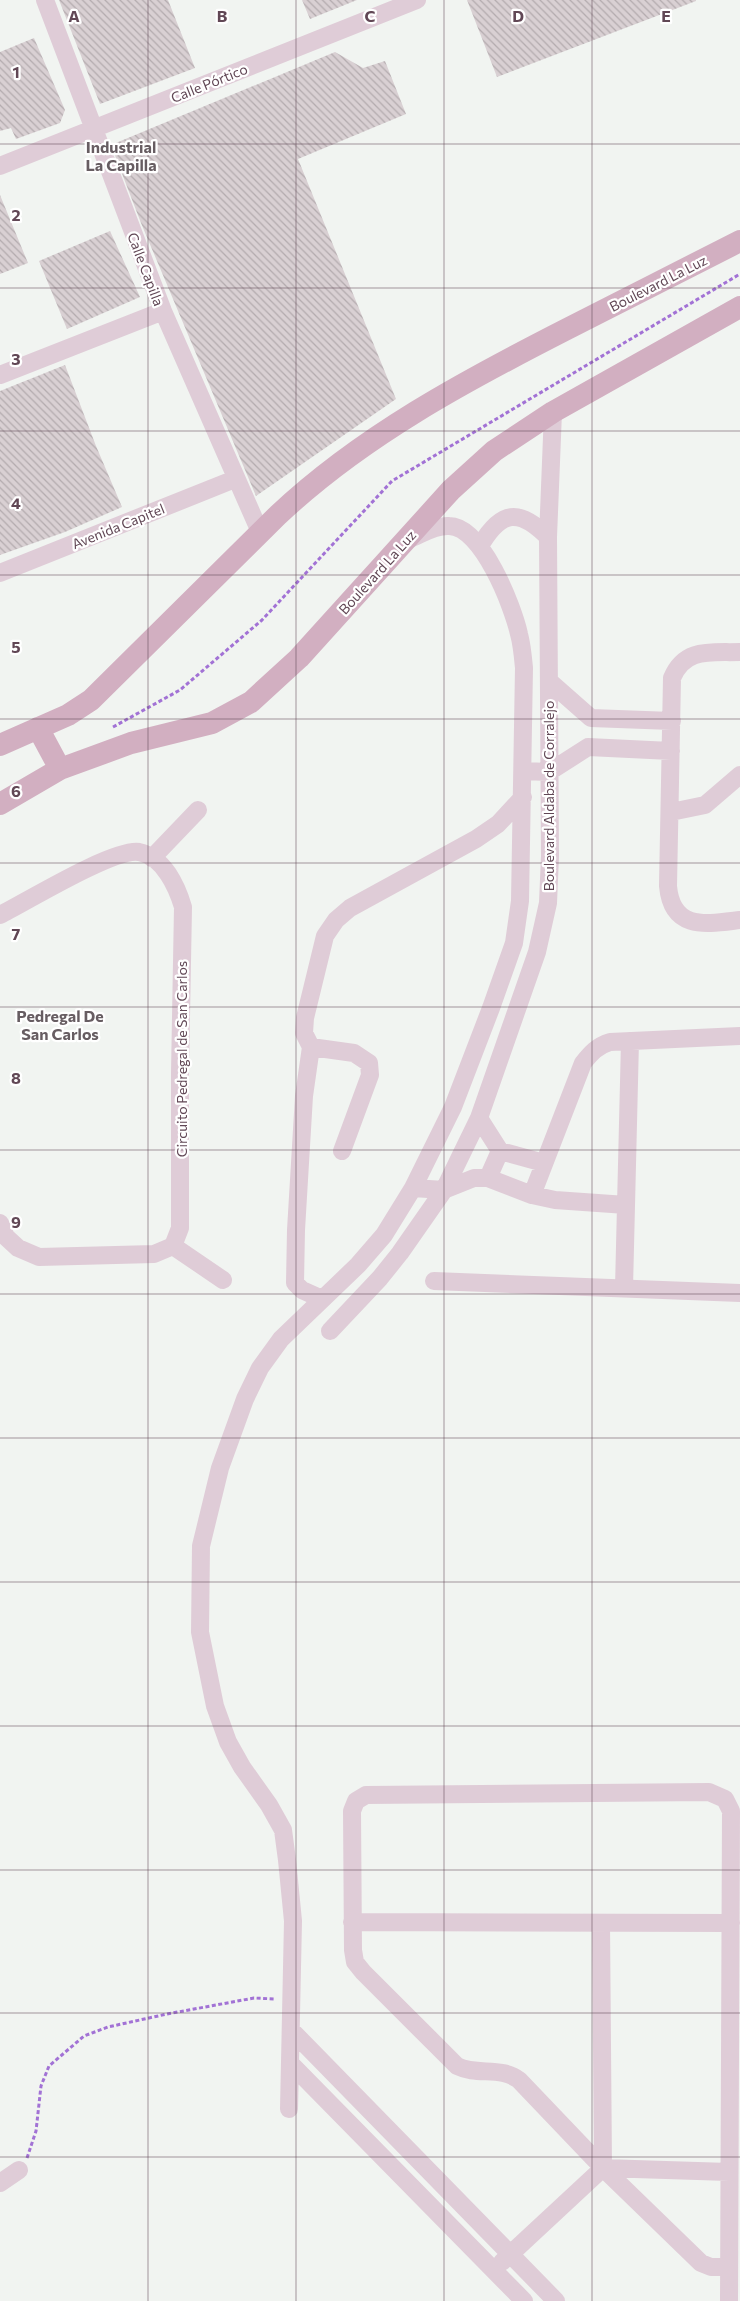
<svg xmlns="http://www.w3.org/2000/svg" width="740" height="2301" font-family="Commissioner,sans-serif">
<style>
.building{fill:url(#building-back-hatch)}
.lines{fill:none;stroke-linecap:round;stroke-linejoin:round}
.path{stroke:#a272d5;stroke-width:3;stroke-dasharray:4 2.5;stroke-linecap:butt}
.minor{stroke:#dfccd7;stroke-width:18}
.major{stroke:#d2afc1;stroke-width:22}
.grid{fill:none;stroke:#614755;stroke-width:1;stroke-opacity:0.55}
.labels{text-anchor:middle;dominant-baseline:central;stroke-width:4.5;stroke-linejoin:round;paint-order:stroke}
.street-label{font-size:14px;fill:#614755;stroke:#fff}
.quarter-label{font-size:16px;font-weight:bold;fill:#675d62;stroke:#fff}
.grid-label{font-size:16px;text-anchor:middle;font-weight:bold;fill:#614755;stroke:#fff;stroke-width:4.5;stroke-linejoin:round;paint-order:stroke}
</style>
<defs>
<pattern id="building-back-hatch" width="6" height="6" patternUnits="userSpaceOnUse" patternTransform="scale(1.25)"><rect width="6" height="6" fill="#d9d0d3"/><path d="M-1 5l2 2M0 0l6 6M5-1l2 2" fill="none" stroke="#b3abae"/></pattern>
</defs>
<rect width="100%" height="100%" fill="#f1f4f1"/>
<path class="building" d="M 59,0 L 168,0 L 195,68 L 100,104 Z
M 302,0 L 357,0 L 310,19 Z
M 467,0 L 696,0 L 696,1 L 497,77 Z
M 34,38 L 65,110 L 60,123 L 16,139 L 11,128 L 0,131 L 0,52 Z
M 335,52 L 363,68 L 385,61 L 406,114 L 298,159 L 396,399 L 256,496 L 141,223 L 111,145 Z
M 0,195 L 28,263 L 0,274 Z
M 110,231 L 140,297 L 67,329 L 39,261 Z
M 65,365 L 96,446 L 122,507 L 65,532 L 0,555 L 0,391 Z"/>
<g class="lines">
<path class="path" d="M 113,727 L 180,690 L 262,620 L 392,481 L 740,274
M 27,2158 L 36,2131 L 41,2086 L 49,2066 L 84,2036 L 108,2027 L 167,2014 L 254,1998 L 275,1999"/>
<path class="minor" d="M 45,0 L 163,311 L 260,532
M 0,166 L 417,0
M 0,375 L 163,311
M 480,546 C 501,510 519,508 548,537
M 0,573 L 235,479
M 740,652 C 711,653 685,647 672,678 L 668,886 C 672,931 706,924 740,920
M 549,681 L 591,718 L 672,721
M 523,771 L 549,772 L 588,747 L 671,751
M 671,812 L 705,805 L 740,775
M 152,858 L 198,810
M 0,915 C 26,902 114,848 139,852 C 164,857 177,887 183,907 L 180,1073 L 180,1228 L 173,1246 L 154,1254 L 39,1257 L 18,1248 L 6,1237 L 0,1223
M 311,1047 L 354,1053 L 369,1063 L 370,1075 L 342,1151
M 479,1118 L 500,1151 L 544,1163
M 488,1178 L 500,1151
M 413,1188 L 444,1190 L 474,1178 L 488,1178 L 532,1195 L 555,1200 L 626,1205
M 532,1195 L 583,1063 C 591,1053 597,1046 610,1042 L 740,1036
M 173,1246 L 223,1280
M 434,1281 L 740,1293
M 624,1288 L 630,1041
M 322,1299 L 302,1290 L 295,1283 L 296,1230 L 304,1096 L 311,1047 L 304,1033 L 305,1018 L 325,936 L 336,920 L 350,908 L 476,839 L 498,824 L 523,797
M 330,1331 L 380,1278 L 400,1253 L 444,1190 L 479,1118 L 537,952 L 548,903 L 550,856 L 548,537 L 553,412
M 352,1922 L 731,1923
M 601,1923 L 603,2168
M 292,2031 L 556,2301
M 291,2064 L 524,2301
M 289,2109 L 293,1921 L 287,1860 L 283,1830 L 269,1805 L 242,1767 L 228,1742 L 215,1706 L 200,1632 L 201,1546 L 220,1468 L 245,1399 L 260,1368 L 281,1339 L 358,1265 L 384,1235 L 413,1188 L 453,1107 L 491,1008 L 514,943 L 520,901 L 524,668 C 523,657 522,645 519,634 C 513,607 482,526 449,526 C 435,525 422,534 409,539
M 0,2183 L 19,2170
M 502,2262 L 603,2168 L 729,2172
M 729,2301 L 731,1811 L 725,1799 L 709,1792 L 366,1795 L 356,1801 L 352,1811 L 353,1950 L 355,1962 L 363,1972 L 457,2066 C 477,2076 501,2066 519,2080 L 603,2168 L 701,2263 L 711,2267 L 729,2267"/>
<path class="major" d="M 38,728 L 60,769
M 0,745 L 68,715 L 91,700 L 278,515 C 362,436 465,381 567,329 C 625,300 682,270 740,241
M 0,804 L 60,769 L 131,743 L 212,723 L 251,702 L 299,658 L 451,490 L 494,451 L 553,412 L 740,307"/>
</g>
<path class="grid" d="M 148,0 L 148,2301M 296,0 L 296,2301M 444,0 L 444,2301M 592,0 L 592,2301M 0,144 L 740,144M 0,288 L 740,288M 0,431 L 740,431M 0,575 L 740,575M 0,719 L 740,719M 0,863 L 740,863M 0,1007 L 740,1007M 0,1150 L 740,1150M 0,1294 L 740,1294M 0,1438 L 740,1438M 0,1582 L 740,1582M 0,1726 L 740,1726M 0,1870 L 740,1870M 0,2013 L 740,2013M 0,2157 L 740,2157"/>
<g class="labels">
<g class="street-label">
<text transform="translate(209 83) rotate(-22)">Calle Pórtico</text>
<text transform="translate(146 269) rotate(69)">Calle Capilla</text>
<text transform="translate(658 283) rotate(-27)">Boulevard La Luz</text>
<text transform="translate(118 526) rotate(-22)">Avenida Capitel</text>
<text transform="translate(377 572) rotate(-48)">Boulevard La Luz</text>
<text transform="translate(548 796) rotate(-90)">Boulevard Aldaba de Corralejo</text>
<text transform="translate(181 1059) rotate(-90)">Circuito Pedregal de San Carlos</text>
</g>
<g class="quarter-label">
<text x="121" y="146">Industrial<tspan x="121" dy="18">La Capilla</tspan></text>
<text x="60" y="1015">Pedregal De<tspan x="60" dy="18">San Carlos</tspan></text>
</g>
</g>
<g class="grid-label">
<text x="74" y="22">A</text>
<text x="222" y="22">B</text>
<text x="370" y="22">C</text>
<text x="518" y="22">D</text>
<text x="666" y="22">E</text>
<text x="16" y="78">1</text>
<text x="16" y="221">2</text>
<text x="16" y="365">3</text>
<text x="16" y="509">4</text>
<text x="16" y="653">5</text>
<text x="16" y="797">6</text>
<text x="16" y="940">7</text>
<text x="16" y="1084">8</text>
<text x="16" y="1228">9</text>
</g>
</svg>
